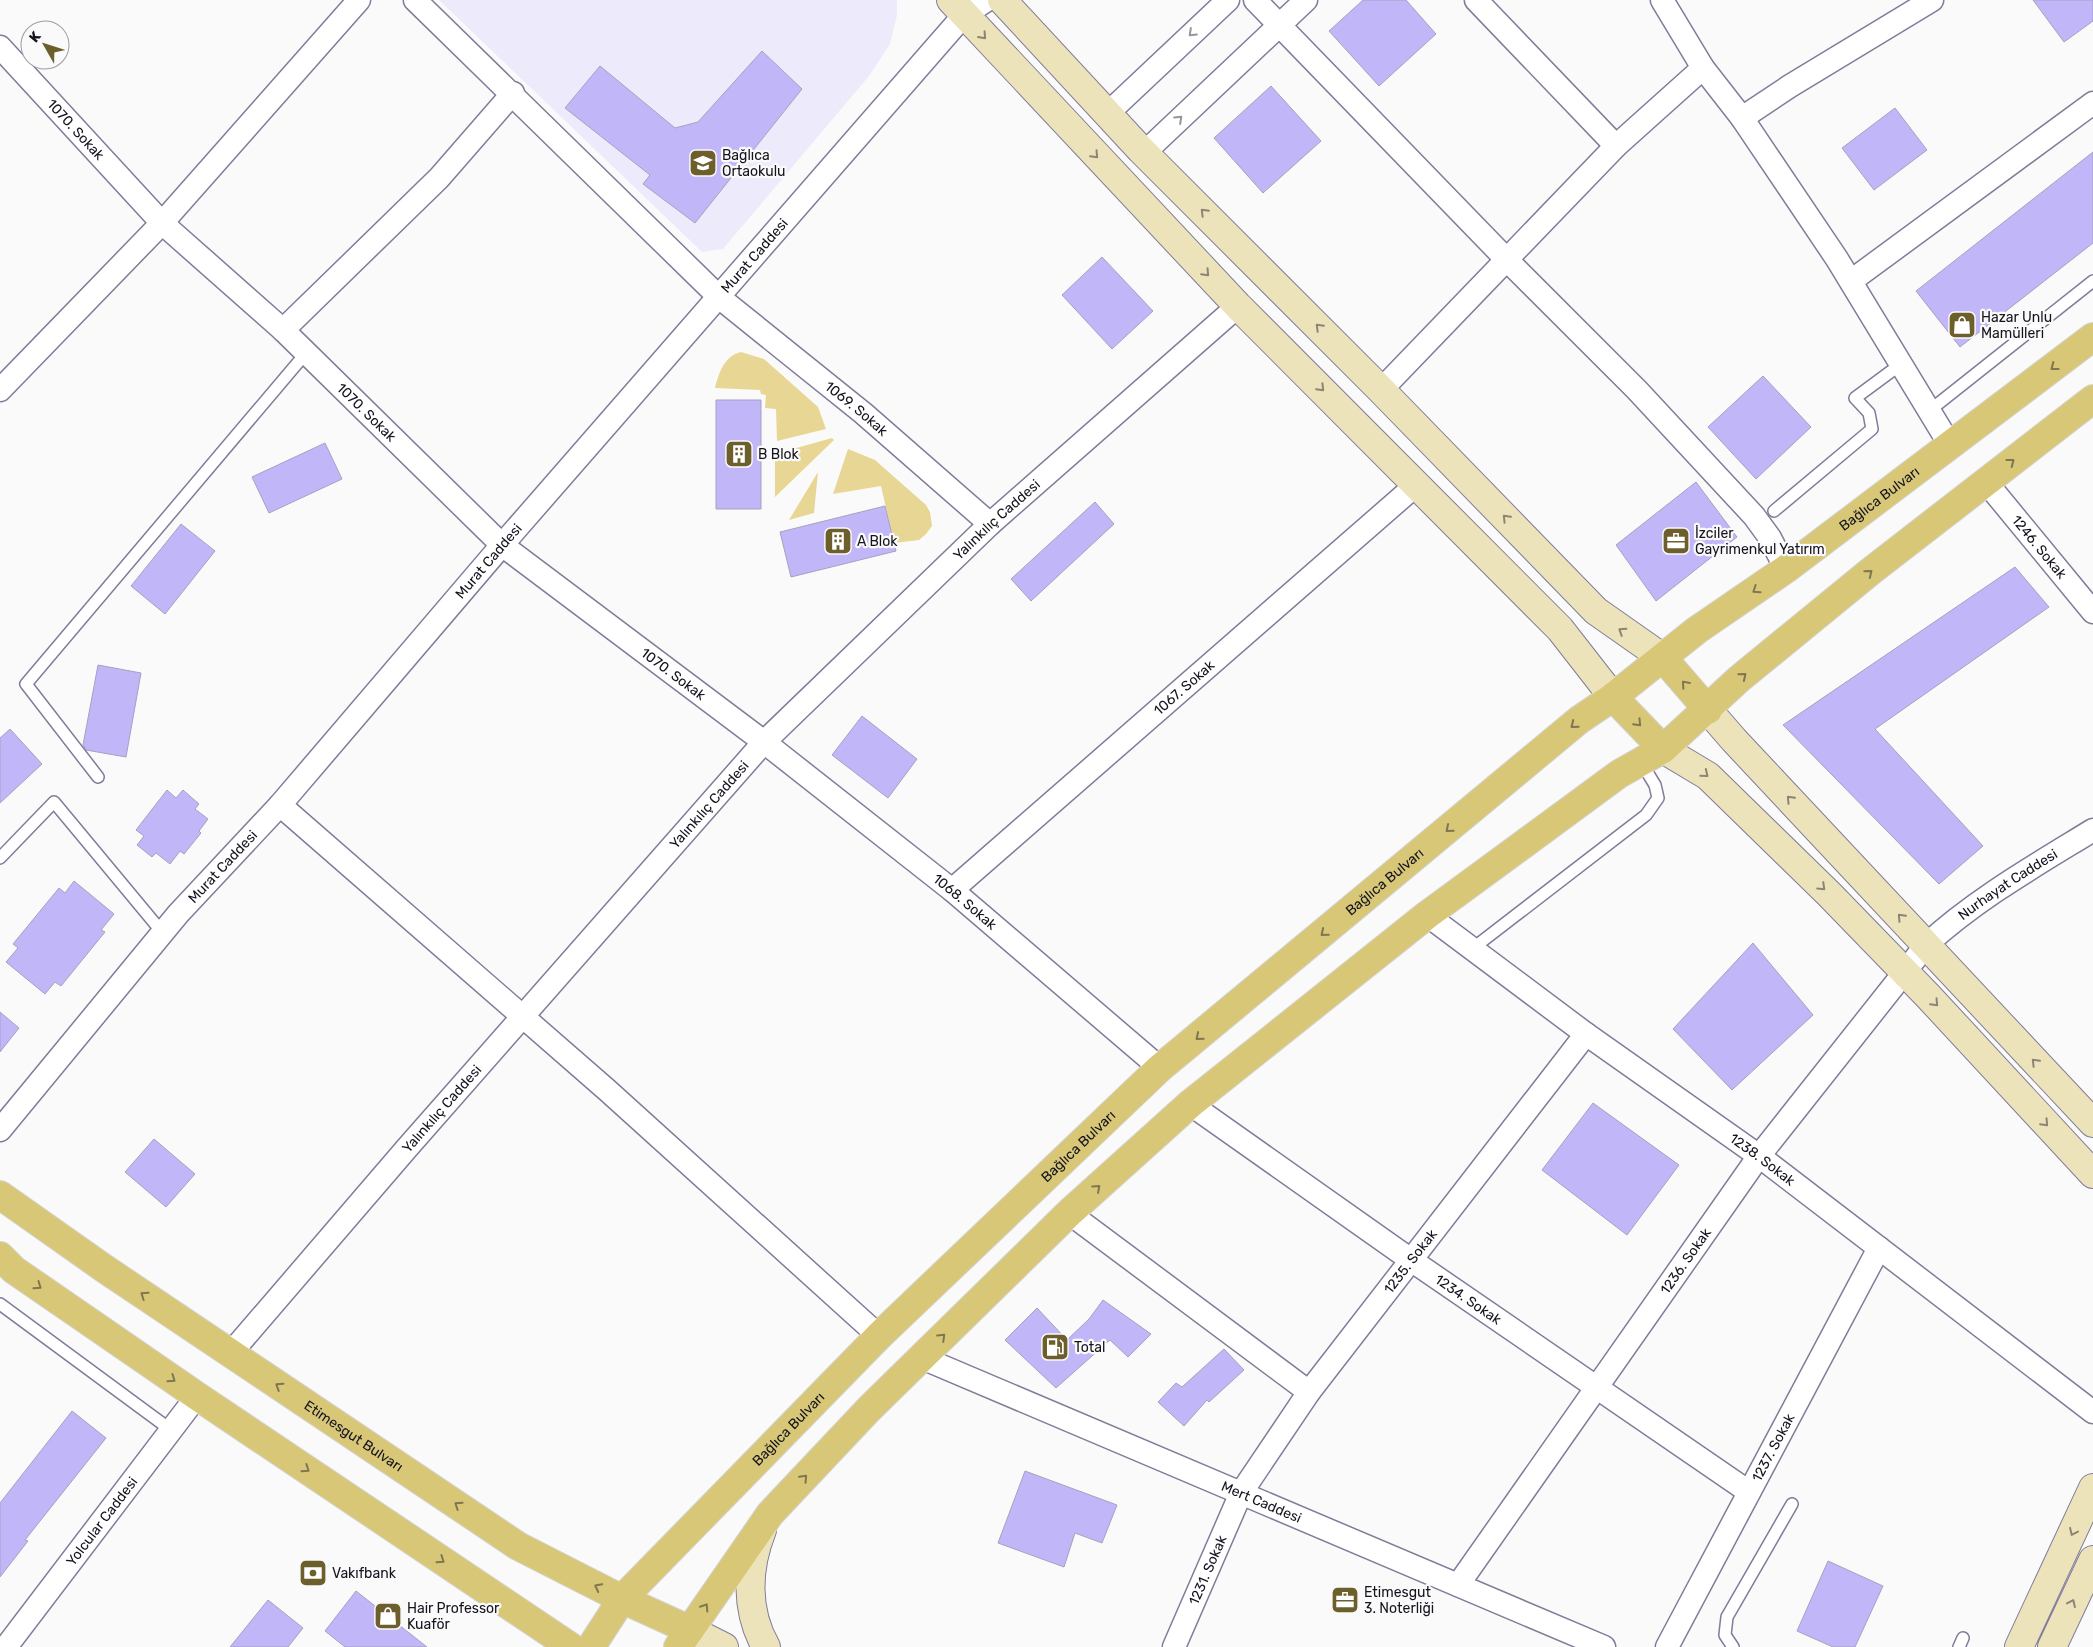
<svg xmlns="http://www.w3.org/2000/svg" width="2093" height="1647" font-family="Rubik,sans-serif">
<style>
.built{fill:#edebfb}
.green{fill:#e8d794}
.building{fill:#c1b6f8;stroke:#a6a1c0}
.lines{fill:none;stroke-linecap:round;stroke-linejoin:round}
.service-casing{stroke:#807c99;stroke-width:14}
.minor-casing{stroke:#807c99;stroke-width:25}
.secondary-casing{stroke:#807c99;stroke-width:30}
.primary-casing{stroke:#d5d5d6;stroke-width:30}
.service{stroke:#fff;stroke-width:11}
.minor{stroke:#fff;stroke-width:22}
.secondary{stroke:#ece3bb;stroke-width:28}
.primary{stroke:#d8c777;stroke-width:28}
.oneway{stroke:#95959a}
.oneway2{stroke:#8b8574}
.oneway3{stroke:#80764f}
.labels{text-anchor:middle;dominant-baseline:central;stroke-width:4.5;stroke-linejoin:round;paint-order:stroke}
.street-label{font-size:14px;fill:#14131e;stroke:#fafafa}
.poi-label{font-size:14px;fill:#14131e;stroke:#fafafa;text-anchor:start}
</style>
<rect width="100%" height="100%" fill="#fafafa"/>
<path class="built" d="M 439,0 L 897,0 L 897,15 L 890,44 L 869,76 L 723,249 L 702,252 Z"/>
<path class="green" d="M 741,352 L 764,359 L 818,407 L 826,429 L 777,441 L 776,409 L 765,408 L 766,395 L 761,394 L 760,390 L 715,388 C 719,373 724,356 741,352 Z
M 832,438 L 834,440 L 775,497 L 775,454 Z
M 848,449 L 875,460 L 926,505 L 930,512 L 932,526 L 926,534 L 919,540 L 894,543 L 881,486 L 833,494 Z
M 818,472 L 814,513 L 789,520 Z"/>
<path class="building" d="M 1363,0 L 1406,0 L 1436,34 L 1379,86 L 1329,31 Z
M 2033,0 L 2093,0 L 2093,21 L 2064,42 Z
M 762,51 L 802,89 L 695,223 L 643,184 L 650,175 L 565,108 L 600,66 L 675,128 L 698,122 Z
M 1271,86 L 1321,141 L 1263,193 L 1214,138 Z
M 1895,108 L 1927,150 L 1874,190 L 1842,148 Z
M 2093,152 L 2093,243 L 1960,347 L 1916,291 Z
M 1102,257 L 1153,311 L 1112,349 L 1062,295 Z
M 1763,376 L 1811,427 L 1756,479 L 1708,427 Z
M 716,400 L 761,400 L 761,509 L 716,509 Z
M 325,443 L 342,479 L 269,513 L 252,477 Z
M 1696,482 L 1737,537 L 1656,601 L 1616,545 Z
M 1095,502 L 1114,524 L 1031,601 L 1011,579 Z
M 885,506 L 896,551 L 791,577 L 780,532 Z
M 181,524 L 215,551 L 165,614 L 131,586 Z
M 2015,567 L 2049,607 L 1875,729 L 1983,846 L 1939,884 L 1783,725 Z
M 98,665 L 141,673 L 126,757 L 86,750 L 83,745 Z
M 862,716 L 917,759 L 888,798 L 832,755 Z
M 10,729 L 42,764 L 0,803 L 0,738 Z
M 167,790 L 176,798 L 183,790 L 199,804 L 195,809 L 208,819 L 199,831 L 201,833 L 184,854 L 180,851 L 170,864 L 156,853 L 152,857 L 137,845 L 144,836 L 136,830 Z
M 74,881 L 114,914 L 101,930 L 105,932 L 61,986 L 55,982 L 45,994 L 6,962 L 18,948 L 13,944 L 59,888 L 65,893 Z
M 1753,943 L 1813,1015 L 1732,1090 L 1673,1029 Z
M 0,1012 L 19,1028 L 0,1052 Z
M 1593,1103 L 1679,1165 L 1627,1235 L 1542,1170 Z
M 154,1139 L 195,1174 L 166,1207 L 125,1172 Z
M 1103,1300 L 1151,1334 L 1128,1357 L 1110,1340 L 1056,1388 L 1005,1340 L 1037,1308 L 1067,1340 L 1089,1319 Z
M 1224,1349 L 1244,1370 L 1209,1402 L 1207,1400 L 1184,1426 L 1158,1402 L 1176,1383 L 1182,1387 Z
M 72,1411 L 106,1438 L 25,1540 L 28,1541 L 0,1577 L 0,1503 Z
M 1025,1471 L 1117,1505 L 1102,1543 L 1075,1533 L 1064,1567 L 998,1543 Z
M 1828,1561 L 1883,1586 L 1855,1647 L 1833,1647 L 1797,1631 Z
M 356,1591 L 427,1647 L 345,1647 L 325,1631 Z
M 268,1600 L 303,1628 L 288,1647 L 230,1647 Z"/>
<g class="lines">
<defs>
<path id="service" d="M 1929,411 L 2093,281
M 1774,511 L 1872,429 L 1869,413 L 1855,398 L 1901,364
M 98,777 L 26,684 L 306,353
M 0,858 L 54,802 L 162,932
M 1472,949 L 1646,815 L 1658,798 L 1655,785 L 1641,762
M 0,1304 L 171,1430
M 1733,1647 L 1725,1635 L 1727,1617 L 1792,1504
M 1959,1647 L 1963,1638"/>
<g id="minor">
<path id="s1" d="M 415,0 L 720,298 L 863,413 L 990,524"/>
<path d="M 1255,0 L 1507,260 L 1637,390 L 1754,516 L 1770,538 L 1786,569"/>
<path d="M 1476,0 L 1616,146"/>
<path d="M 1662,0 L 1703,68 L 1742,118 L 1837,259 L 1950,445"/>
<path id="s2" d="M 0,47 L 162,223 L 283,330 L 502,545 L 764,742 L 952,890 L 1160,1068"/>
<path d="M 1107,114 L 1228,0"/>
<path d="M 1742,118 L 1790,86 L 1932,0"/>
<path d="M 1144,153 L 1306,0"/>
<path d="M 1851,281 L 2093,103"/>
<path d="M 283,330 L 439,178 L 513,93"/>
<path d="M 0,390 L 162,223 L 359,0"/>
<path d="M 1381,390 L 1616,146 L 1703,68"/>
<path id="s3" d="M 1986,482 L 2093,612"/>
<path d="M 280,805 L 607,1090 L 879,1336"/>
<path id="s4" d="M 952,890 L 1416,485"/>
<path id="s5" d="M 1427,915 L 1586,1034 L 1759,1156 L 2093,1412"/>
<path id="s6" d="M 1190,1104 L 1411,1260 L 1749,1492"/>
<path id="s7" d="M 0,1130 L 178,914 L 280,805 L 502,545 L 964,15 L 987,0"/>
<path d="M 1069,1213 L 1309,1392"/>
<path id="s8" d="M 230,1354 L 407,1148 L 764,742 L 990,524 L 1238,306"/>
<path id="s9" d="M 920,1357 L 1604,1647"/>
<path id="s10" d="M 1458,1585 L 1759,1156 L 1926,945 C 1976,899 2036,865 2093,830"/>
<path id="s11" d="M 6,1647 L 197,1396"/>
<path id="s12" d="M 1174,1647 L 1241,1493 L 1309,1392 L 1586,1034"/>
<path id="s13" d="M 1667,1647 L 1879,1248"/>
</g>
<path id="secondary" d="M 951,0 L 1238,306 L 1560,629 L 1613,697
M 1002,0 L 1141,150 L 1381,390 L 1596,611 L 1663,658
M 1708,710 L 1734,740 L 2093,1123
M 1663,749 L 1708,776 L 1829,894 L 1928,996 L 2093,1174
M 762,1530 C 747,1568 745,1610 766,1647
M 690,1630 L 724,1647
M 2019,1647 L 2093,1488
M 2052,1647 L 2093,1560"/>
<g id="primary">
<path d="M 1663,658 L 1708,710"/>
<path d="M 1613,697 L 1663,749"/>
<path id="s14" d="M 0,1195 L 105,1269 L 518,1546 L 622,1599 L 690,1630"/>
<path d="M 0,1256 L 14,1270 L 197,1396 L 571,1647"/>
<path id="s15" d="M 591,1647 L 622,1599 L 879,1336 L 1160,1068 L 1579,720 L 1613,697 L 1697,630 L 1786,569 L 2093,337"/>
<path d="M 678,1647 L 770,1514 L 869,1409 L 1069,1213 L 1190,1104 L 1427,915 L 1619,774 L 1663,749 L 1739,679 L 1871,571 L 2093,399"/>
</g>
</defs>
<use href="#service" class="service-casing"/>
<use href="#minor" class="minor-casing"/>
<use href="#secondary" class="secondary-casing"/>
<use href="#primary" class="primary-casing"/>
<use href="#service" class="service"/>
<use href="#minor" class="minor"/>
<use href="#secondary" class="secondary"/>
<use href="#primary" class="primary"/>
</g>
<defs><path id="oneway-chevron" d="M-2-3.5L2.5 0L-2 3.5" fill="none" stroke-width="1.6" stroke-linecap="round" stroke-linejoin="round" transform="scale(1.25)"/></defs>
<g class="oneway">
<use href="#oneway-chevron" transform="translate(1192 33) rotate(137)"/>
<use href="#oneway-chevron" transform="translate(1179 119) rotate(-43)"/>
</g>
<g class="oneway2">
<use href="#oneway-chevron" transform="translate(983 36) rotate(48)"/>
<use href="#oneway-chevron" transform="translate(1095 155) rotate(47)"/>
<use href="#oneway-chevron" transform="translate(1204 212) rotate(-135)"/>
<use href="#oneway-chevron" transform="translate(1206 273) rotate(47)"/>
<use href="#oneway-chevron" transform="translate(1319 327) rotate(-135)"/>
<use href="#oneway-chevron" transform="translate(1321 388) rotate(46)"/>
<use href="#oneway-chevron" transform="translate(1506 518) rotate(-134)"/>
<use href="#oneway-chevron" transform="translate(1622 631) rotate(-147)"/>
<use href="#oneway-chevron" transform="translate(1705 774) rotate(39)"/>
<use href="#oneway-chevron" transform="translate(1790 799) rotate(-133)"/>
<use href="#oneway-chevron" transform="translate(1822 887) rotate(44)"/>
<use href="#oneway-chevron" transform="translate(1901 917) rotate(-133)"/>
<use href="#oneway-chevron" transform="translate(1935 1003) rotate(47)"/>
<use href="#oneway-chevron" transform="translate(2035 1062) rotate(-134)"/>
<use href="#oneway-chevron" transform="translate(2045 1123) rotate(47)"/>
<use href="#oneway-chevron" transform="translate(2073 1532) rotate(115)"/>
<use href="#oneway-chevron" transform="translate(2072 1603) rotate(-65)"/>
</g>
<g class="oneway3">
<use href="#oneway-chevron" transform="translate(2054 367) rotate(143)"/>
<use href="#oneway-chevron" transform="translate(2011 462) rotate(-38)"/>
<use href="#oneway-chevron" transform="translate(1869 573) rotate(-39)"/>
<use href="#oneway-chevron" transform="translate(1756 590) rotate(146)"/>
<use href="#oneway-chevron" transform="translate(1743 676) rotate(-40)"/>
<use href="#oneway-chevron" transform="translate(1685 684) rotate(-131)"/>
<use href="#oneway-chevron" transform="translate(1638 723) rotate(46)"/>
<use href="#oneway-chevron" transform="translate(1574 725) rotate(141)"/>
<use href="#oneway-chevron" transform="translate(1449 829) rotate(140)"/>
<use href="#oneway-chevron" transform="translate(1324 933) rotate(140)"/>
<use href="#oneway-chevron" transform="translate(1199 1037) rotate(140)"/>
<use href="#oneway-chevron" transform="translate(1097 1188) rotate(-42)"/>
<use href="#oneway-chevron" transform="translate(38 1286) rotate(35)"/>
<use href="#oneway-chevron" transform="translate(144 1295) rotate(-146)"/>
<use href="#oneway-chevron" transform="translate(942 1337) rotate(-44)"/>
<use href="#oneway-chevron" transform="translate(172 1379) rotate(35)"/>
<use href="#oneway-chevron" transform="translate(279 1386) rotate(-147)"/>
<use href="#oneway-chevron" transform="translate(306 1469) rotate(34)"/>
<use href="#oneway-chevron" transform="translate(804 1478) rotate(-47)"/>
<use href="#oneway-chevron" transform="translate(458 1505) rotate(-146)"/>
<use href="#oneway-chevron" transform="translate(441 1560) rotate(34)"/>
<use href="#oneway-chevron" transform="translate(598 1587) rotate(-153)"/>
<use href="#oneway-chevron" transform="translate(705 1607) rotate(-57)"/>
</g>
<defs>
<symbol id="school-square" viewBox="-11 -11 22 22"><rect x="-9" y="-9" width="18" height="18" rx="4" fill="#6c5f2c" stroke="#fafafa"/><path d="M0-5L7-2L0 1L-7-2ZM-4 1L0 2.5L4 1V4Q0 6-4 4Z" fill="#fff"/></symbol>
<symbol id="shop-square" viewBox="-11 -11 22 22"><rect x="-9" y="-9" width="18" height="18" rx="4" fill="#6c5f2c" stroke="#fafafa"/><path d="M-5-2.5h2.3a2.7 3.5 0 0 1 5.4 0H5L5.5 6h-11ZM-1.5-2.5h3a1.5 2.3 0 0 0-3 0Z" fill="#fff"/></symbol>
<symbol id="building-square" viewBox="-11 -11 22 22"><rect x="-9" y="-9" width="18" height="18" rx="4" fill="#6c5f2c" stroke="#fafafa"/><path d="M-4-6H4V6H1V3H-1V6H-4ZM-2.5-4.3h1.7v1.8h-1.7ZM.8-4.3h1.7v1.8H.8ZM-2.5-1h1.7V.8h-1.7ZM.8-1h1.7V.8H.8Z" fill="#fff"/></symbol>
<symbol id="office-square" viewBox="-11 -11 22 22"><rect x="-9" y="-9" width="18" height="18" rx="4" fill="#6c5f2c" stroke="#fafafa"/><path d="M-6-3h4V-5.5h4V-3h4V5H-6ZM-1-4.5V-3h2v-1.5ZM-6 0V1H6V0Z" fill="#fff"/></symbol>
<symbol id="fuel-square" viewBox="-11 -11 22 22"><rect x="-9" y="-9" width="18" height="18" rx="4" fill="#6c5f2c" stroke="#fafafa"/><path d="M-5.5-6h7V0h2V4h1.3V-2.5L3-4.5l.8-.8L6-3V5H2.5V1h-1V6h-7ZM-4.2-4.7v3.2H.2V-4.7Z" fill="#fff"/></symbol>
<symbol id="bank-square" viewBox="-11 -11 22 22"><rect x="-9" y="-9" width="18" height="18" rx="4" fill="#6c5f2c" stroke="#fafafa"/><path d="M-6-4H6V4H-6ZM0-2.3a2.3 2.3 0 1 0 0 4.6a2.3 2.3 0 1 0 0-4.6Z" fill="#fff"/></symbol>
</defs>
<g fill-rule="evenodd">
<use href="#school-square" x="687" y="147" width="32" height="32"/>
<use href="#shop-square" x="1946" y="309" width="32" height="32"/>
<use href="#building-square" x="723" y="438" width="32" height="32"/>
<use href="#building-square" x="822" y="525" width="32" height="32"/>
<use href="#office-square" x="1660" y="525" width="32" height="32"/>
<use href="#fuel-square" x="1039" y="1331" width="32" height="32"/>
<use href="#bank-square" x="297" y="1557" width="32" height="32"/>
<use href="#office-square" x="1329" y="1584" width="32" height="32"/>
<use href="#shop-square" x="372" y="1600" width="32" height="32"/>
</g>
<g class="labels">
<g class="street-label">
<text stroke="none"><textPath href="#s2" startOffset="112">1070. Sokak</textPath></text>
<text stroke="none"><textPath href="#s7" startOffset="1155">Murat Caddesi</textPath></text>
<text stroke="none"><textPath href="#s1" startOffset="602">1069. Sokak</textPath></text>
<text stroke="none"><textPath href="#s2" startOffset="518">1070. Sokak</textPath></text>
<text stroke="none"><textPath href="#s15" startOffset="1731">Bağlıca Bulvarı</textPath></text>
<text stroke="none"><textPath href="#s8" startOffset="1134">Yalınkılıç Caddesi</textPath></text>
<text stroke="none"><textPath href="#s3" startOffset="84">1246. Sokak</textPath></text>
<text stroke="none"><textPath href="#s7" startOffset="750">Murat Caddesi</textPath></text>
<text stroke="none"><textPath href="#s2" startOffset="922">1070. Sokak</textPath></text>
<text stroke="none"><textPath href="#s4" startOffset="308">1067. Sokak</textPath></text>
<text stroke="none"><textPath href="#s8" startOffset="729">Yalınkılıç Caddesi</textPath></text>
<text stroke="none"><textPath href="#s7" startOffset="345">Murat Caddesi</textPath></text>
<text stroke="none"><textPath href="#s15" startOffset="1105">Bağlıca Bulvarı</textPath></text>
<text stroke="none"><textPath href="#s10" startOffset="895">Nurhayat Caddesi</textPath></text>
<text stroke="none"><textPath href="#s2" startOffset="1292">1068. Sokak</textPath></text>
<text stroke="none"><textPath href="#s8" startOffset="324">Yalınkılıç Caddesi</textPath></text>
<text stroke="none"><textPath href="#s15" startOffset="700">Bağlıca Bulvarı</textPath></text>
<text stroke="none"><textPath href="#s5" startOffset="415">1238. Sokak</textPath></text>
<text stroke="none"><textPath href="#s10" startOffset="396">1236. Sokak</textPath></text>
<text stroke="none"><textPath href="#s12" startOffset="455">1235. Sokak</textPath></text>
<text stroke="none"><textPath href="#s6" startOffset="340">1234. Sokak</textPath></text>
<text stroke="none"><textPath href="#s15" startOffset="295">Bağlıca Bulvarı</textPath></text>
<text stroke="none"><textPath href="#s14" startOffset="428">Etimesgut Bulvarı</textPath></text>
<text stroke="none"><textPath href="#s13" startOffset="226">1237. Sokak</textPath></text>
<text stroke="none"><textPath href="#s9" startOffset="371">Mert Caddesi</textPath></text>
<text stroke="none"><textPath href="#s11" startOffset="158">Yolcular Caddesi</textPath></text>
<text stroke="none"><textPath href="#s12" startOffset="84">1231. Sokak</textPath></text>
</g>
<g class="poi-label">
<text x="722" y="155">Bağlıca<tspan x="722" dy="16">Ortaokulu</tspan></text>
<text x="1981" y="317">Hazar Unlu<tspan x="1981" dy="16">Mamülleri</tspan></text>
<text x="758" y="454">B Blok</text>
<text x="1695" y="533">İzciler<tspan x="1695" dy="16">Gayrimenkul Yatırım</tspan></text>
<text x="857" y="541">A Blok</text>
<text x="1074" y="1347">Total</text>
<text x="332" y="1573">Vakıfbank</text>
<text x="1364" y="1592">Etimesgut<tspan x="1364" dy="16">3. Noterliği</tspan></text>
<text x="407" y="1608">Hair Professor<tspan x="407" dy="16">Kuaför</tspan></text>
</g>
</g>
<g transform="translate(45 45) rotate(309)"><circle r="24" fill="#fafafa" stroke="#9e9ea2"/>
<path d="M0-4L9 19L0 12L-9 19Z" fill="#6c5f2c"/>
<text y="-8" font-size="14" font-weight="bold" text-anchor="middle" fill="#14131e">K</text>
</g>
</svg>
